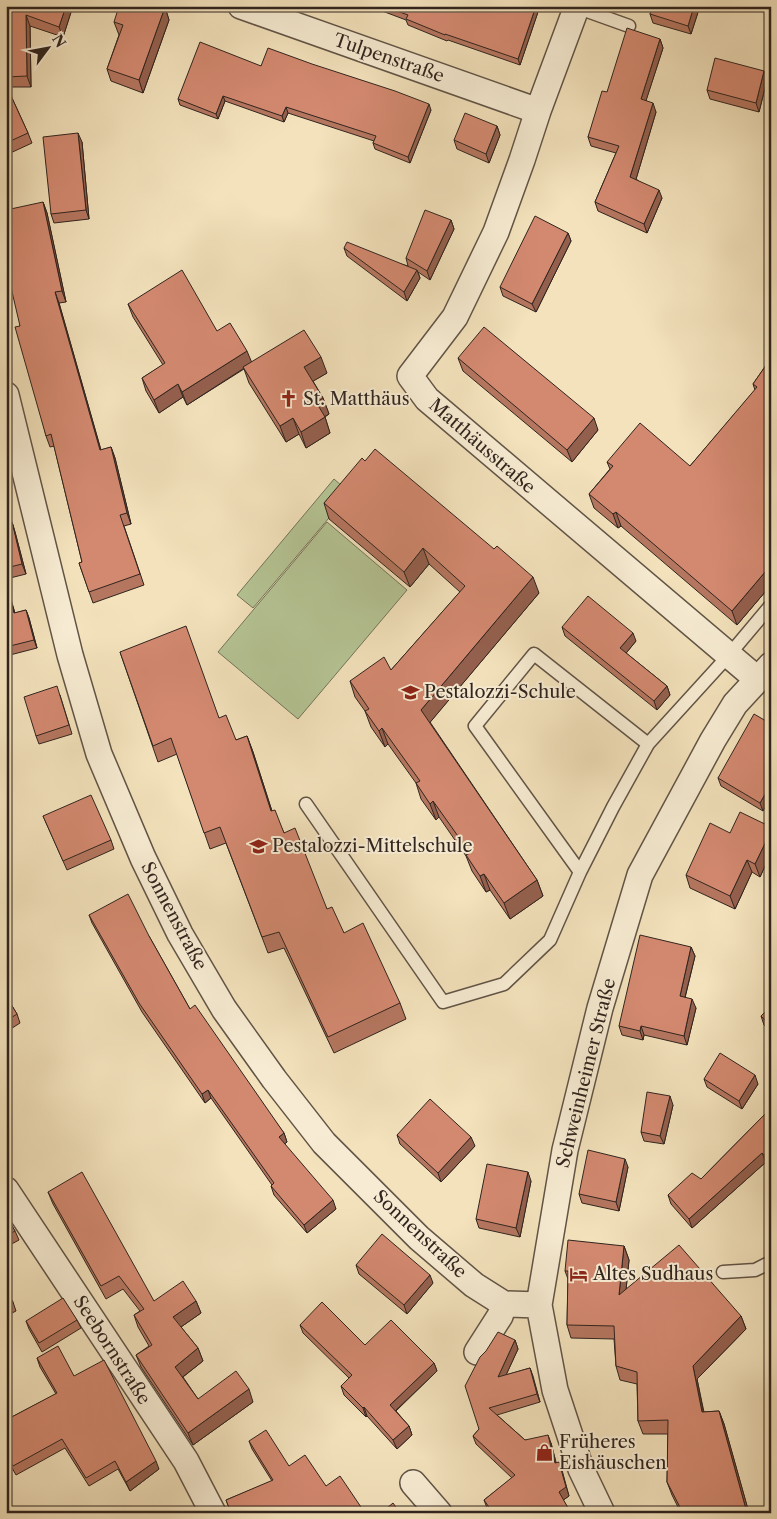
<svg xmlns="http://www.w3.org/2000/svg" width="777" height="1519" font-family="'Libre Caslon Text',serif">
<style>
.green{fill:#b5c494;stroke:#727459}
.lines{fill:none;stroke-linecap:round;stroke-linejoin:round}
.lane-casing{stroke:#615446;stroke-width:15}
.street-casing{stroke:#615446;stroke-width:28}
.lane{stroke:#f7ecd3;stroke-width:12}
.street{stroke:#f7ecd3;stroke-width:25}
.wall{fill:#b57660;stroke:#30241e}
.shaded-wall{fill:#94604e;stroke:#30241e}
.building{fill:#d38970;stroke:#30241e}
.labels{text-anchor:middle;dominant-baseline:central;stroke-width:4;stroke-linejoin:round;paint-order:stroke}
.street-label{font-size:18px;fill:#30241e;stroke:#f7ecd3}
.poi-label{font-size:18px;fill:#30241e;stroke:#f7ecd3;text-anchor:start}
</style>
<rect width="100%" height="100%" fill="#f3e2bc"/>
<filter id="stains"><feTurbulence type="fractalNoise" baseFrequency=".004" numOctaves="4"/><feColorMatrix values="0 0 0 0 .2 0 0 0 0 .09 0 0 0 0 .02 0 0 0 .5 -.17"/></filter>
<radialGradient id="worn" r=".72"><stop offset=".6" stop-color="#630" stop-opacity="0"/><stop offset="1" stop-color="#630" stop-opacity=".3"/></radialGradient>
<path class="green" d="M 334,479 L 350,493 L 253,608 L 237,595 Z
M 327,522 L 407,590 L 298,719 L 218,652 Z"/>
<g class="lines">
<defs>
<path id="lane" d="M 576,7 L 629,26
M 306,804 L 443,1002 L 504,984 L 550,940 L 580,872 L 613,807 L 648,744 L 729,655 L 771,605
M 580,872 L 475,726 L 534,654 L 648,744
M 723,1272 L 755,1270 L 771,1262"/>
<path id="street" d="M 241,6 L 538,111
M 577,6 L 538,111 L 522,160 L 496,232 L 455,317 L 410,376 L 427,399 L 757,679
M 6,395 L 70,655 L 99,754 L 143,858 L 180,934 L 224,1009 L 274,1079 L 324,1143 L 419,1238 L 474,1285 L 504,1304 L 539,1305
M 6,1190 L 186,1461 L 213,1513
M 477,1352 L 500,1316 L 504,1304
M 413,1483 L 439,1513
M 602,1513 L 581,1469 L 555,1390 L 539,1305 L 565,1150 L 600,1008 L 640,875 L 713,740 L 735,704 L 771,665"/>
</defs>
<use href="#lane" class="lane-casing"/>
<use href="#street" class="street-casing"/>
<use href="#lane" class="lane"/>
<use href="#street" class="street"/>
</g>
<path class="wall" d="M 6,6 L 73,6 L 63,37 L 30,26 L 31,87 L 7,87 L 28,133 L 32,143 L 6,155 Z
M 369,6 L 540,6 L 520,65 L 448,40 L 447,41 L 408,25 L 406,20 Z
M 653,6 L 700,6 L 691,34 L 653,23 L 650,14 Z
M 165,7 L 169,20 L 143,93 L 111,81 L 107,69 L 119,35 L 114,22 Z
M 660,39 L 663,48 L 646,100 L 656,112 L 636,179 L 662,198 L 647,233 L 598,211 L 595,202 L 616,153 L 591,146 L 588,137 L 607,92 Z
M 261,66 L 431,110 L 410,163 L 375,149 L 373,143 L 374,141 L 288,113 L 284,122 L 225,101 L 218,119 L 180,105 L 178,99 Z
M 764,71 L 767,80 L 759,112 L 710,99 L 707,90 Z
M 497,126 L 500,135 L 489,163 L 457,149 L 454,140 Z
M 82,142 L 89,219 L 54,223 L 51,214 Z
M 43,202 L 47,213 L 66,302 L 59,303 L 101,450 L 111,447 L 115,458 L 131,524 L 124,526 L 144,585 L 93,603 L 79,563 L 82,562 L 54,446 L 50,447 L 46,436 L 20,326 Z
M 451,220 L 454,229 L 430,280 L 418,272 L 420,278 L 407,301 L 347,256 L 344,248 L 408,266 L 406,258 Z
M 568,233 L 571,241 L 536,312 L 503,296 L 500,287 Z
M 128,304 L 217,331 L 251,362 L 327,373 L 313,381 L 323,398 L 329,414 L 325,417 L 330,433 L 306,448 L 299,434 L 286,442 L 249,383 L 244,369 L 187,405 L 183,397 L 159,413 L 146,391 L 142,378 L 163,365 L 133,317 Z
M 458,358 L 598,430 L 572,462 L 463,371 Z
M 771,358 L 771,585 L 737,625 L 621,526 L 618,528 L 594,508 L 589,494 L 610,469 L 607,462 L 690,466 L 755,390 L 753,384 Z
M 365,461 L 539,593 L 430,722 L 537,880 L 543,896 L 510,919 L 490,890 L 486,892 L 472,871 L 466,856 L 439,817 L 436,820 L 421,799 L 416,783 L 388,744 L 385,747 L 371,727 L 365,711 L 355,697 L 350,681 L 391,670 L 460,592 L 429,564 L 410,587 L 329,519 L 324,503 Z
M 12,522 L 15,532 L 26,574 L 6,579 L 6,524 Z
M 8,591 L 15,613 L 26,610 L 29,618 L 37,648 L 6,656 L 6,592 Z
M 562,627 L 636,641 L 626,653 L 667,686 L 670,695 L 657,710 L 565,636 Z
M 120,652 L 219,718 L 236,740 L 247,736 L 253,752 L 272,811 L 327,909 L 344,933 L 400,1003 L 406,1019 L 334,1053 L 284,948 L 268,953 L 226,843 L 210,849 L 177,754 L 158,762 Z
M 60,695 L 72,734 L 39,744 L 36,736 Z
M 766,721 L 763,811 L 721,786 L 718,778 Z
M 43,816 L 111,840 L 114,849 L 67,870 Z
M 771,827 L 771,853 L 760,877 L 752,872 L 735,909 L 690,888 L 686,875 L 730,833 Z
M 89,915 L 149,936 L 190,1009 L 284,1133 L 287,1142 L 284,1144 L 336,1209 L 307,1233 L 274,1195 L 271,1186 L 272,1185 L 211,1098 L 205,1103 L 142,1012 L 92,923 Z
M 691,947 L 695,956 L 685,998 L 696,1008 L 687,1045 L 644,1035 L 643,1040 L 622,1035 L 619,1026 Z
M 6,996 L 17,1014 L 20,1023 L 6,1032 Z
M 771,1006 L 771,1032 L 764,1025 L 761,1016 Z
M 704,1079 L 758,1084 L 742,1109 L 707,1087 Z
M 673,1105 L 664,1144 L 644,1141 L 641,1132 Z
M 771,1108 L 771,1167 L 766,1162 L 692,1228 L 671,1204 L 668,1195 L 701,1179 Z
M 397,1135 L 475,1146 L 441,1182 L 400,1144 Z
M 628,1167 L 619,1211 L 582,1203 L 579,1194 Z
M 531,1181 L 520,1237 L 479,1228 L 476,1219 Z
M 48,1192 L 154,1301 L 196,1301 L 201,1313 L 181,1327 L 198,1348 L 203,1361 L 183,1377 L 198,1399 L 253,1402 L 193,1445 L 141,1367 L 136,1355 L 149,1346 L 138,1327 L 134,1315 L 140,1311 L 123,1289 L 106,1299 L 53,1204 Z
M 6,1216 L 15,1231 L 19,1240 L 6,1247 Z
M 624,1246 L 629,1260 L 626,1290 L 741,1316 L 746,1329 L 697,1379 L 704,1412 L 719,1411 L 724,1424 L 749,1513 L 681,1513 L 672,1495 L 667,1482 L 668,1434 L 643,1434 L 638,1421 L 637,1384 L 620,1380 L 616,1366 L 614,1339 L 571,1338 L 567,1325 L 568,1279 L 565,1271 Z
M 356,1265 L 433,1283 L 407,1314 L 359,1274 Z
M 6,1290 L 13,1302 L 16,1311 L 6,1316 Z
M 77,1320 L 81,1328 L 42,1352 L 29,1329 L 26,1321 Z
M 300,1325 L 365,1345 L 434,1363 L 437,1371 L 396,1411 L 409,1426 L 412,1435 L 397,1449 L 367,1416 L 366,1417 L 344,1395 L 341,1386 L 349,1378 L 303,1333 Z
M 515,1340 L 518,1349 L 506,1375 L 530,1368 L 540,1402 L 497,1415 L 525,1440 L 551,1443 L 556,1462 L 562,1470 L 569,1496 L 563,1500 L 571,1513 L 490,1513 L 487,1508 L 484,1500 L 512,1478 L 476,1444 L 473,1436 L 479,1429 Z
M 37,1358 L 74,1376 L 159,1469 L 130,1491 L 118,1469 L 89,1486 L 65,1448 L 16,1475 L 6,1457 L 6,1420 L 56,1394 L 40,1367 Z
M 249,1441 L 289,1466 L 326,1486 L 365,1513 L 231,1513 L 226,1500 L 272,1481 L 252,1449 Z"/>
<path class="shaded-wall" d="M 66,6 L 73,6 L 63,37 L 59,27 Z
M 536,6 L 540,6 L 520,65 L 518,59 Z
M 694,6 L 700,6 L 691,34 L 688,26 Z
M 165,7 L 169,20 L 143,93 L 139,80 Z
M 26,15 L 30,26 L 31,87 L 27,76 Z
M 660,39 L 663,48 L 644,107 L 641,99 Z
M 764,71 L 767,80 L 759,112 L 756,103 Z
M 223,96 L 225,101 L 218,119 L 216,114 Z
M 653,103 L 656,112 L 634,186 L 630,177 Z
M 429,104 L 431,110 L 410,163 L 408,157 Z
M 286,107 L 288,113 L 284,122 L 282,116 Z
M 497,126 L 500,135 L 489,163 L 486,154 Z
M 78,133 L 82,142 L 89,219 L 86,210 Z
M 659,190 L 662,198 L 647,233 L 644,224 Z
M 43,202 L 47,213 L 66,302 L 62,291 Z
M 451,220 L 454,229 L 430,280 L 427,271 Z
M 568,233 L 571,241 L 536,312 L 532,304 Z
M 417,270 L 420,278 L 407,301 L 404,292 Z
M 55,292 L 59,303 L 104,461 L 100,450 Z
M 247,351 L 252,363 L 187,405 L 182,392 Z
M 321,357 L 327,373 L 310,383 L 304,367 Z
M 178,384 L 183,397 L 159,413 L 154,400 Z
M 323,398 L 329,414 L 322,418 L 316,402 Z
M 325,417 L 330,433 L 306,448 L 301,432 Z
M 293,418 L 299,434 L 286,442 L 280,426 Z
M 594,418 L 598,430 L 572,462 L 567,450 Z
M 111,447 L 115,458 L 131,524 L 127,513 Z
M 616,512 L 621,526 L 618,528 L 613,514 Z
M 12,522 L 15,532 L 26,574 L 22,564 Z
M 423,548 L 429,564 L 410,587 L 404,572 Z
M 771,565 L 771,585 L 737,625 L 732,611 Z
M 533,577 L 539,593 L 427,726 L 421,710 Z
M 8,591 L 11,599 L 17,621 L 14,613 Z
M 26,610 L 29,618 L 37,648 L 34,640 Z
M 633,633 L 636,641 L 623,657 L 620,648 Z
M 667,686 L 670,695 L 657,710 L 654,701 Z
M 382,728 L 388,744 L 385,747 L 379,731 Z
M 247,736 L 253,752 L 277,827 L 271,811 Z
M 771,784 L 771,798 L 763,811 L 760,803 Z
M 433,801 L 439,817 L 436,820 L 430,804 Z
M 771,831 L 771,853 L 760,877 L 755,864 Z
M 747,860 L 752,872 L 735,909 L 730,896 Z
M 484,874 L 490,890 L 486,892 L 480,876 Z
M 537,880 L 543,896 L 510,919 L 504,903 Z
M 691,947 L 695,956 L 683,1005 L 680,996 Z
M 692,999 L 696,1008 L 687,1045 L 684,1036 Z
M 641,1026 L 644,1035 L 643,1040 L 640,1031 Z
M 755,1075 L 758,1084 L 742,1109 L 739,1101 Z
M 208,1090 L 211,1098 L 205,1103 L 202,1094 Z
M 670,1096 L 673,1105 L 664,1144 L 660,1136 Z
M 8,1108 L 12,1119 L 6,1122 L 6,1109 Z
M 284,1133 L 287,1142 L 282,1146 L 279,1137 Z
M 471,1137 L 475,1146 L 441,1182 L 438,1173 Z
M 762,1153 L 766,1162 L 692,1228 L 689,1219 Z
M 625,1159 L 628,1167 L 619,1211 L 616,1202 Z
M 528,1172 L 531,1181 L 520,1237 L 516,1228 Z
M 333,1200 L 336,1209 L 307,1233 L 304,1225 Z
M 624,1246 L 629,1260 L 624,1309 L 619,1295 Z
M 430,1275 L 433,1283 L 407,1314 L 404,1305 Z
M 196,1301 L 201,1313 L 178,1329 L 173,1317 Z
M 741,1316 L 746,1329 L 697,1379 L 706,1426 L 702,1412 L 693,1366 Z
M 515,1340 L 518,1349 L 501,1386 L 498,1377 Z
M 198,1348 L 203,1361 L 180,1379 L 175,1367 Z
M 434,1363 L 437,1371 L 393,1413 L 390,1405 Z
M 530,1368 L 533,1376 L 540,1402 L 537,1394 Z
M 249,1389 L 253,1402 L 193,1445 L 188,1433 Z
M 364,1407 L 367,1416 L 366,1417 L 363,1408 Z
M 719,1411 L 724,1424 L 749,1513 L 747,1513 Z
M 409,1426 L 412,1435 L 397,1449 L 393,1440 Z
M 548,1435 L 551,1443 L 558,1471 L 555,1463 Z
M 156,1461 L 159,1469 L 130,1491 L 126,1482 Z
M 559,1462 L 569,1496 L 562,1501 L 559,1492 Z"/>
<path class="building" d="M 6,6 L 66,6 L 59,27 L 26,15 L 27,76 L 6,77 Z
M 119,6 L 162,6 L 165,7 L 139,80 L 107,69 L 123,25 L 114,22 Z
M 383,6 L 536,6 L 518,59 L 445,34 L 445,35 L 406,19 L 408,15 Z
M 653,6 L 694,6 L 688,26 L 650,14 Z
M 627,28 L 660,39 L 641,99 L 653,103 L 630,177 L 659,190 L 644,224 L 595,202 L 619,146 L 588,137 L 602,91 L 607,92 Z
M 200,42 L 261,66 L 268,48 L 312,64 L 395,91 L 429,104 L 408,157 L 373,143 L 376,136 L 286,107 L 282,116 L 223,96 L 216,114 L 178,99 Z
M 715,58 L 764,71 L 756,103 L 707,90 Z
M 6,85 L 28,133 L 6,143 Z
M 465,113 L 497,126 L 486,154 L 454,140 Z
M 78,133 L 86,210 L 51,214 L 43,137 Z
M 43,202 L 62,291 L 55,292 L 100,450 L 111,447 L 127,513 L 120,515 L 140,574 L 89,592 L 79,563 L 82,562 L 51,434 L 46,436 L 15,327 L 20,326 L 6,266 L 6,210 Z
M 425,210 L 451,220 L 427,271 L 406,258 Z
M 535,216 L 568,233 L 532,304 L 500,287 Z
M 347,242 L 417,270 L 404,292 L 344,248 Z
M 182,270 L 217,331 L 230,323 L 247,351 L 182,392 L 178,384 L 154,400 L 142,378 L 165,363 L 128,304 Z
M 484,327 L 594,418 L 567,450 L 458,358 Z
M 304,330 L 321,357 L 304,367 L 323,398 L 316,402 L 325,417 L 301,432 L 293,418 L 280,426 L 243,367 Z
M 771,358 L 771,565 L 732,611 L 616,512 L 613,514 L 589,494 L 613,466 L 607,462 L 640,423 L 690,466 L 757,387 L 753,384 Z
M 375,449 L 494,549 L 497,546 L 533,577 L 421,710 L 537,880 L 504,903 L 484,874 L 480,876 L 466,855 L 470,853 L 433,801 L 430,804 L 416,783 L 420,781 L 382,728 L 379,731 L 365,711 L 369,709 L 350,681 L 384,657 L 391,670 L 465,586 L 423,548 L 404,572 L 324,503 L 362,458 L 365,461 Z
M 12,522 L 22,564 L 6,568 L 6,524 Z
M 8,591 L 14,613 L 26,610 L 34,640 L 6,647 L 6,592 Z
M 588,596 L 633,633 L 620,648 L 667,686 L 654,701 L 562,627 Z
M 186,626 L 219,718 L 226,715 L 236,740 L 247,736 L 271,811 L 275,810 L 284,833 L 295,828 L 327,909 L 332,907 L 344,933 L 363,923 L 400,1003 L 328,1037 L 279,932 L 262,937 L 220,827 L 204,833 L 171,738 L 153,746 L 120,652 Z
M 57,686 L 69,725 L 36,736 L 24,697 Z
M 754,714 L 766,721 L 771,717 L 771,784 L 760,803 L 718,778 Z
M 91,795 L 111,840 L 63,861 L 43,816 Z
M 740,812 L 771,827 L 771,831 L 755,864 L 747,860 L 730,896 L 686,875 L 710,823 L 730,833 Z
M 128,894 L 149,936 L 190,1009 L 195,1005 L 284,1133 L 279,1137 L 333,1200 L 304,1225 L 271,1186 L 274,1183 L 208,1090 L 202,1094 L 139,1003 L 89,915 Z
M 640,935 L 691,947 L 680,996 L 692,999 L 684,1036 L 641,1026 L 640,1031 L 619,1026 Z
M 6,996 L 17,1014 L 6,1021 Z
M 771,1006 L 771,1026 L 761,1016 Z
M 720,1053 L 755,1075 L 739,1101 L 704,1079 Z
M 647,1092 L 670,1096 L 660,1136 L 641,1132 Z
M 430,1099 L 471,1137 L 438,1173 L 397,1135 Z
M 771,1108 L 771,1161 L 762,1153 L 689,1219 L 668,1195 L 692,1173 L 701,1179 Z
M 588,1150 L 625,1159 L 616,1202 L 579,1194 Z
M 487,1164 L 528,1172 L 516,1228 L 476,1219 Z
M 82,1172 L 154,1301 L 183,1281 L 196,1301 L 173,1317 L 198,1348 L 175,1367 L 198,1399 L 236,1371 L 249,1389 L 188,1433 L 136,1355 L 152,1345 L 134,1315 L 144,1309 L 119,1276 L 101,1286 L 48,1192 Z
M 6,1216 L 15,1231 L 6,1236 Z
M 382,1234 L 430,1275 L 404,1305 L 356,1265 Z
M 568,1240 L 624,1246 L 619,1295 L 679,1245 L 741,1316 L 693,1366 L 702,1412 L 719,1411 L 747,1513 L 683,1513 L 667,1482 L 668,1420 L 638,1421 L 637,1372 L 616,1366 L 614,1326 L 567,1325 L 568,1271 L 565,1271 Z
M 6,1290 L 13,1302 L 6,1306 Z
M 63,1298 L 77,1320 L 39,1343 L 26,1321 Z
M 322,1302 L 365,1345 L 391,1320 L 434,1363 L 390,1405 L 409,1426 L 393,1440 L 364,1407 L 363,1408 L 341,1386 L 352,1375 L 300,1325 Z
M 498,1332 L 515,1340 L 498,1377 L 530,1368 L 537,1394 L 489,1408 L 525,1440 L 548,1435 L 555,1463 L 559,1462 L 566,1487 L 559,1492 L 571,1513 L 493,1513 L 484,1500 L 515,1475 L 473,1436 L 479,1429 L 465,1386 L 480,1357 L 486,1351 Z
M 58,1346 L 74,1376 L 104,1360 L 156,1461 L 126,1482 L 115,1461 L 86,1478 L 62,1439 L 13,1466 L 6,1454 L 6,1420 L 57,1393 L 37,1358 Z
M 266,1430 L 289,1466 L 305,1455 L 326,1486 L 340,1476 L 365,1513 L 231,1513 L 226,1500 L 273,1480 L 249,1441 Z
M 393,1503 L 400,1513 L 381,1513 Z"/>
<defs>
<symbol id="church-bare" viewBox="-9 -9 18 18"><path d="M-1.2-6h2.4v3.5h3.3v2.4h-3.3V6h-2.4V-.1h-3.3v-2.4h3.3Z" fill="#8f2418" stroke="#f7ecd3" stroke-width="2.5" paint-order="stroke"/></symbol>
<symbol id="school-bare" viewBox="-9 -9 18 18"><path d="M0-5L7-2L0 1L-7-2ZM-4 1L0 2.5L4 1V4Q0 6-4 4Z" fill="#8f2418" stroke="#f7ecd3" stroke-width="2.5" paint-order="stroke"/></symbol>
<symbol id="hotel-bare" viewBox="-9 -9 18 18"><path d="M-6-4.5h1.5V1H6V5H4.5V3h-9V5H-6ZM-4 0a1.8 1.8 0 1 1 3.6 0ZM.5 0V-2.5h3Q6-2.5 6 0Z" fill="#8f2418" stroke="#f7ecd3" stroke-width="2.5" paint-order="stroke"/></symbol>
<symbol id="shop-bare" viewBox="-9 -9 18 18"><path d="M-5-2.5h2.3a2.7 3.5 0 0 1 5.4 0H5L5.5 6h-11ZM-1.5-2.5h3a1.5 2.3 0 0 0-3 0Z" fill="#8f2418" stroke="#f7ecd3" stroke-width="2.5" paint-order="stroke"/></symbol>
</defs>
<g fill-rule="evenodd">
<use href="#church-bare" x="276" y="386" width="25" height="25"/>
<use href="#school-bare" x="398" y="680" width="25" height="25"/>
<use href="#school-bare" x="246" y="834" width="25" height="25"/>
<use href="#hotel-bare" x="566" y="1262" width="25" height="25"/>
<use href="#shop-bare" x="532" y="1440" width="25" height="25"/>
</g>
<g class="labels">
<g class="street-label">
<text transform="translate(389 58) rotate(19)">Tulpenstraße</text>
<text transform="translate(482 446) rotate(41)">Matthäusstraße</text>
<text transform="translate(174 916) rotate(62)">Sonnenstraße</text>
<text transform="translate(586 1073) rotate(-76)">Schweinheimer Straße</text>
<text transform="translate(420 1234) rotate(43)">Sonnenstraße</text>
<text transform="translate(112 1350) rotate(57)">Seebornstraße</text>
</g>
<g class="poi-label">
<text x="303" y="399">St. Matthäus</text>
<text x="424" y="692">Pestalozzi-Schule</text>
<text x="272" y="846">Pestalozzi-Mittelschule</text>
<text x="593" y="1274">Altes Sudhaus</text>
<text x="559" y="1442">Früheres<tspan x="559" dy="21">Eishäuschen</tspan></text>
</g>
</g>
<rect width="777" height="1519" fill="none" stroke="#f3e2bc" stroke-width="25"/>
<rect x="8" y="8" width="762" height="1504" fill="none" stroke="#30241e" stroke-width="2.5"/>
<rect x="12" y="12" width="752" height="1494" fill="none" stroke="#30241e"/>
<g transform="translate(48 48) rotate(58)" stroke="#f7ecd3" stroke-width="4" paint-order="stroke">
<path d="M0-4L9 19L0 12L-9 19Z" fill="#30241e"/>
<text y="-8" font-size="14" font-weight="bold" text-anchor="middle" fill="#30241e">N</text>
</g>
<rect width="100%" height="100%" filter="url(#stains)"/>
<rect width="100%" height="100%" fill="url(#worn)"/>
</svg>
